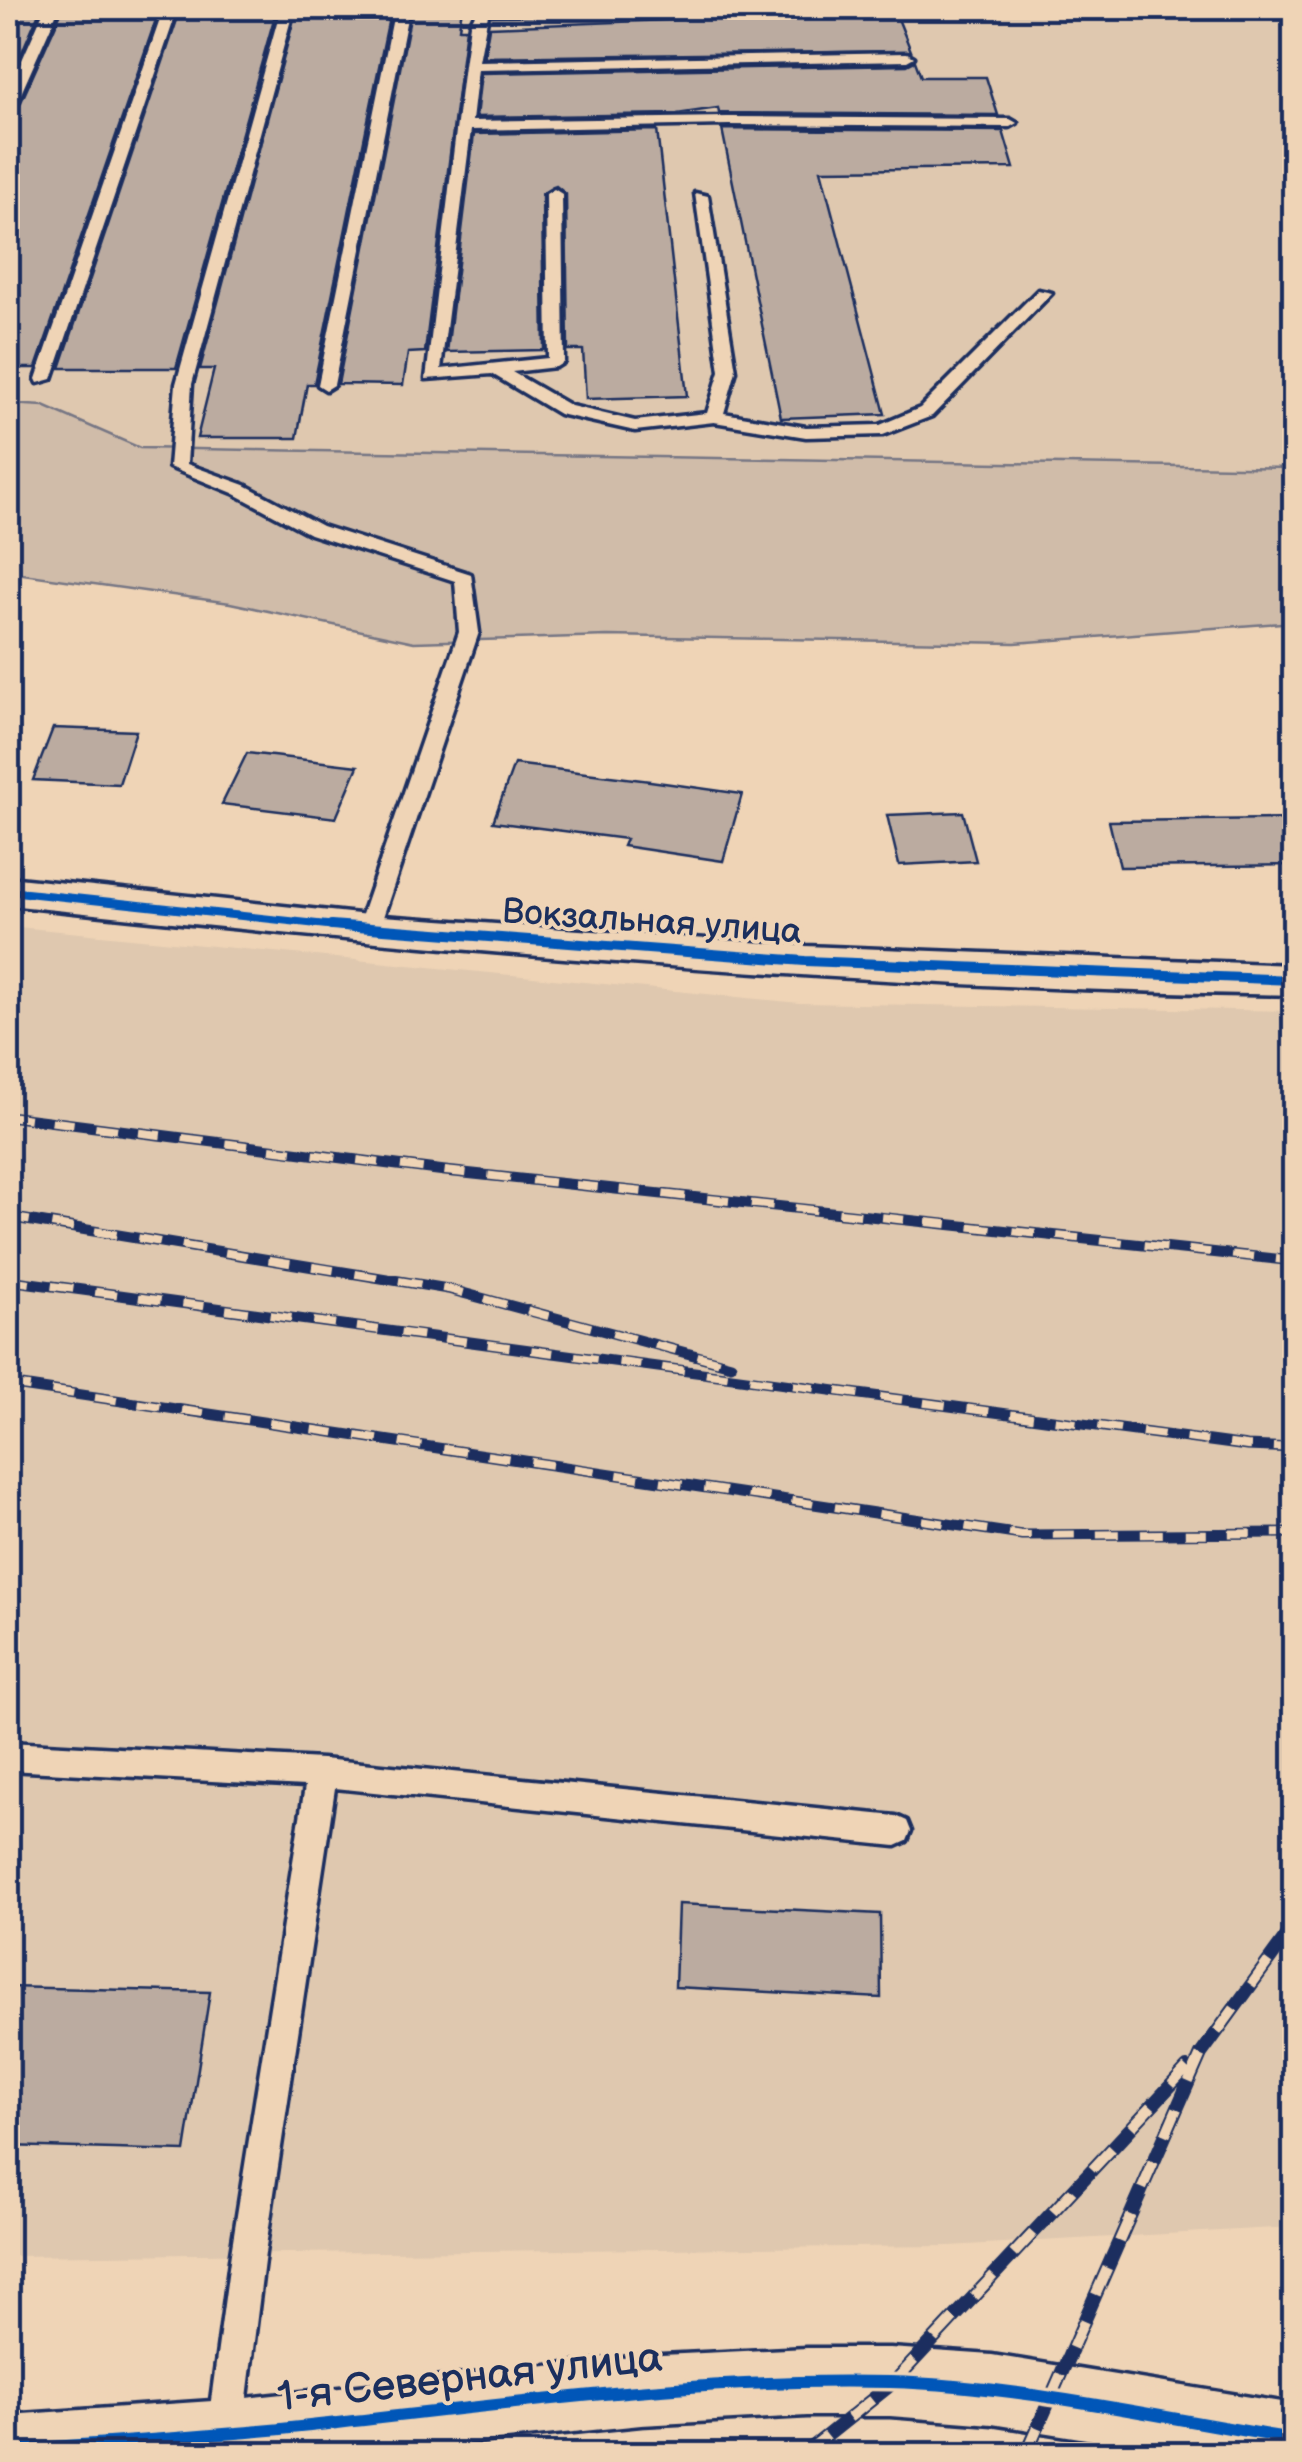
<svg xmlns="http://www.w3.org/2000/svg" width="1302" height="2462" font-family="'Balsamiq Sans',sans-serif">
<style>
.built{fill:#dfc8af}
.green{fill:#d0bca9;stroke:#767684;stroke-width:2.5}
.building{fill:#bbaba0;stroke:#1b2f5e;stroke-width:2.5}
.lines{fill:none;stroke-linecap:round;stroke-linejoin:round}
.lane-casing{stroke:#1b2f5e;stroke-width:7}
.street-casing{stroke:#1b2f5e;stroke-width:7}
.lane{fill:#efd4b6;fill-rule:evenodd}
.street{fill:#efd4b6;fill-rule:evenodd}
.rail-far1-casing{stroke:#1b2f5e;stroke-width:11}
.rail-casing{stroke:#1b2f5e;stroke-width:14}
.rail-far1{stroke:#efd4b6;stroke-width:8;stroke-dasharray:22;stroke-linecap:butt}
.rail{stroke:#efd4b6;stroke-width:10;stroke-dasharray:29;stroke-linecap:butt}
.cycleway-far2-casing{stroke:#efd4b6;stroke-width:12}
.cycleway-far1-casing{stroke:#efd4b6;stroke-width:16}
.cycleway-casing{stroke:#efd4b6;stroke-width:19}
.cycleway-far2{stroke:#0057b8;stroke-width:8}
.cycleway-far1{stroke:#0057b8;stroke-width:10}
.cycleway{stroke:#0057b8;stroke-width:12}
.labels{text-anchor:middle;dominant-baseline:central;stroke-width:8;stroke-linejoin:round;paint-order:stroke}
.street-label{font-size:35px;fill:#1b2f5e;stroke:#efd4b6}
.near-street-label{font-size:42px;fill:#1b2f5e;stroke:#efd4b6}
</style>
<rect width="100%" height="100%" fill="#efd4b6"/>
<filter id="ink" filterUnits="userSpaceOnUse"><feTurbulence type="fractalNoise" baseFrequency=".01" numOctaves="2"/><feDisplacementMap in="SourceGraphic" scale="20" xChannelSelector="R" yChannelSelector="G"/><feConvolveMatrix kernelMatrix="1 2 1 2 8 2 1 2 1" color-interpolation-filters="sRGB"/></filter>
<g filter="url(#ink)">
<path class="built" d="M 8,8 L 1294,8 L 1294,468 L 140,448 L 44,406 L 8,404 Z
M 8,926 L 799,1003 L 1294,1011 L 1294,2227 L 949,2246 L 8,2256 Z"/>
<path class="green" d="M 8,404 L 44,406 L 140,448 L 1294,468 L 1294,622 L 1015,643 L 607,636 L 414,642 L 230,603 L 8,572 Z"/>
<path class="building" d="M 8,8 L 41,8 L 8,84 Z
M 63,8 L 160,8 L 36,368 L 8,368 L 8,115 L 18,109 Z
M 181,8 L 277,8 L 176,368 L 60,368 Z
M 297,8 L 391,8 L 314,384 L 307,384 L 297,438 L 197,438 L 214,369 L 200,369 Z
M 412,8 L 462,8 L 459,28 L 466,28 L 425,352 L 408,353 L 403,385 L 338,384 Z
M 895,11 L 911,51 L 484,57 L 489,27 Z
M 915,61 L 921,77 L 986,77 L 998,115 L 719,113 L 718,108 L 677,114 L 476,117 L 481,73 L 907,65 Z
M 722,129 L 1003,131 L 1014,168 L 821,170 L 885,414 L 781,418 Z
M 657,130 L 687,396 L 586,399 L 583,350 L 568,350 L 566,194 L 556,186 L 542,194 L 544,350 L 447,352 L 474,134 Z
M 53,728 L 136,731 L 119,784 L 33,780 Z
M 247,753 L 358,766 L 336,818 L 222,804 Z
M 514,764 L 650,781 L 742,794 L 723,861 L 623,846 L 626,839 L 493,822 Z
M 963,812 L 976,861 L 899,865 L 887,815 Z
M 1294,819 L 1294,865 L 1120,867 L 1109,821 Z
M 678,1904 L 880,1914 L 881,1998 L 675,1987 Z
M 8,1987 L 210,1992 L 185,2151 L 8,2146 Z"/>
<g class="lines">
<defs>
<path id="lane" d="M 45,8 L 59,8 L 15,107 L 8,111 L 8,92 Z
M 164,8 L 178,8 L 52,379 L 38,383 L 36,379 Z
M 281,8 L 294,8 L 192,384 L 187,464 L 245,485 L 322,526 L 471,574 L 479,632 L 379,929 L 368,937 L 357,929 L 459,632 L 455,581 L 310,534 L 233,493 L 169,467 L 176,384 Z
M 395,8 L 409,8 L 334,385 L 326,390 L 318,385 Z
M 478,8 L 720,8 L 713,12 L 488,14 L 479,61 L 907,53 L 914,57 L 907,61 L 478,69 L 472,121 L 728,117 L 1010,119 L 1017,123 L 1010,127 L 728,125 L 471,130 L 441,369 L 548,358 L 546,194 L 554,189 L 562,194 L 564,362 L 556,367 L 512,372 L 571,406 L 635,421 L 707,413 L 720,371 L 695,193 L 708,196 L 736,371 L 724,413 L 806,427 L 880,425 L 920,408 L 1038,290 L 1052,293 L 932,416 L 883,435 L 806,437 L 714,422 L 635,431 L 559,414 L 492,374 L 426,379 L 464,65 L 470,24 Z
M 8,1742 L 322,1759 L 896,1816 L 907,1821 L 911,1831 L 907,1841 L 896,1846 L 335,1788 L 265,2253 L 243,2430 L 238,2443 L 225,2448 L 212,2443 L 207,2430 L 231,2253 L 305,1786 L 8,1770 Z"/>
<path id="street" d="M 8,877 L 368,915 L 805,946 L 1294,965 L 1294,995 C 864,988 436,951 8,905 Z
M 807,2348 L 890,2348 L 992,2355 L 1294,2404 L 1294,2454 L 1180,2454 L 992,2424 L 890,2416 L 807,2416 L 641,2425 L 362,2454 L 8,2454 L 8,2415 L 227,2400 L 641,2356 Z"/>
</defs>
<use href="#lane" class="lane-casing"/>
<use href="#street" class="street-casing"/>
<use href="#lane" class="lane"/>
<use href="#street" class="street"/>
<defs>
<path id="rail-far1" d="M 8,1116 L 445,1171 L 1294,1261
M 8,1217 L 448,1289 L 731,1365
M 8,1280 L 1247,1446 L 1294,1448
M 8,1384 L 1022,1535 L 1294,1533"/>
<path id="rail" d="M 804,2454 L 894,2382 L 1187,2068
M 1026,2454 L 1201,2054 L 1294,1926"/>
</defs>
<use href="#rail-far1" class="rail-far1-casing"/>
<use href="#rail" class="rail-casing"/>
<use href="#rail-far1" class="rail-far1"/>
<use href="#rail" class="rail"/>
<defs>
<path id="cycleway-far2" d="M 8,891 L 355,928"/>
<path id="cycleway-far1" d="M 331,925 L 805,961 L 1294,980"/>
<path id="cycleway" d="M 8,2450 C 109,2443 209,2437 310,2426 C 502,2405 695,2377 890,2382 C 1026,2386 1160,2418 1294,2439"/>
</defs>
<use href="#cycleway-far2" class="cycleway-far2-casing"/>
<use href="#cycleway-far1" class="cycleway-far1-casing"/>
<use href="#cycleway" class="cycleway-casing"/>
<use href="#cycleway-far2" class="cycleway-far2"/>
<use href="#cycleway-far1" class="cycleway-far1"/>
<use href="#cycleway" class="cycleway"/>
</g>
</g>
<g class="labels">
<g class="street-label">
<text transform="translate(652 922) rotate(4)">Вокзальная улица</text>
</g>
<g class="near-street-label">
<text transform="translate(470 2378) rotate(-6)">1-я Северная улица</text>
</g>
</g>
<rect width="1302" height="2462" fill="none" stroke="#efd4b6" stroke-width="40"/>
<rect x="20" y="20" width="1262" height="2422" fill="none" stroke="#1b2f5e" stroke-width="4" filter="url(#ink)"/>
</svg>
